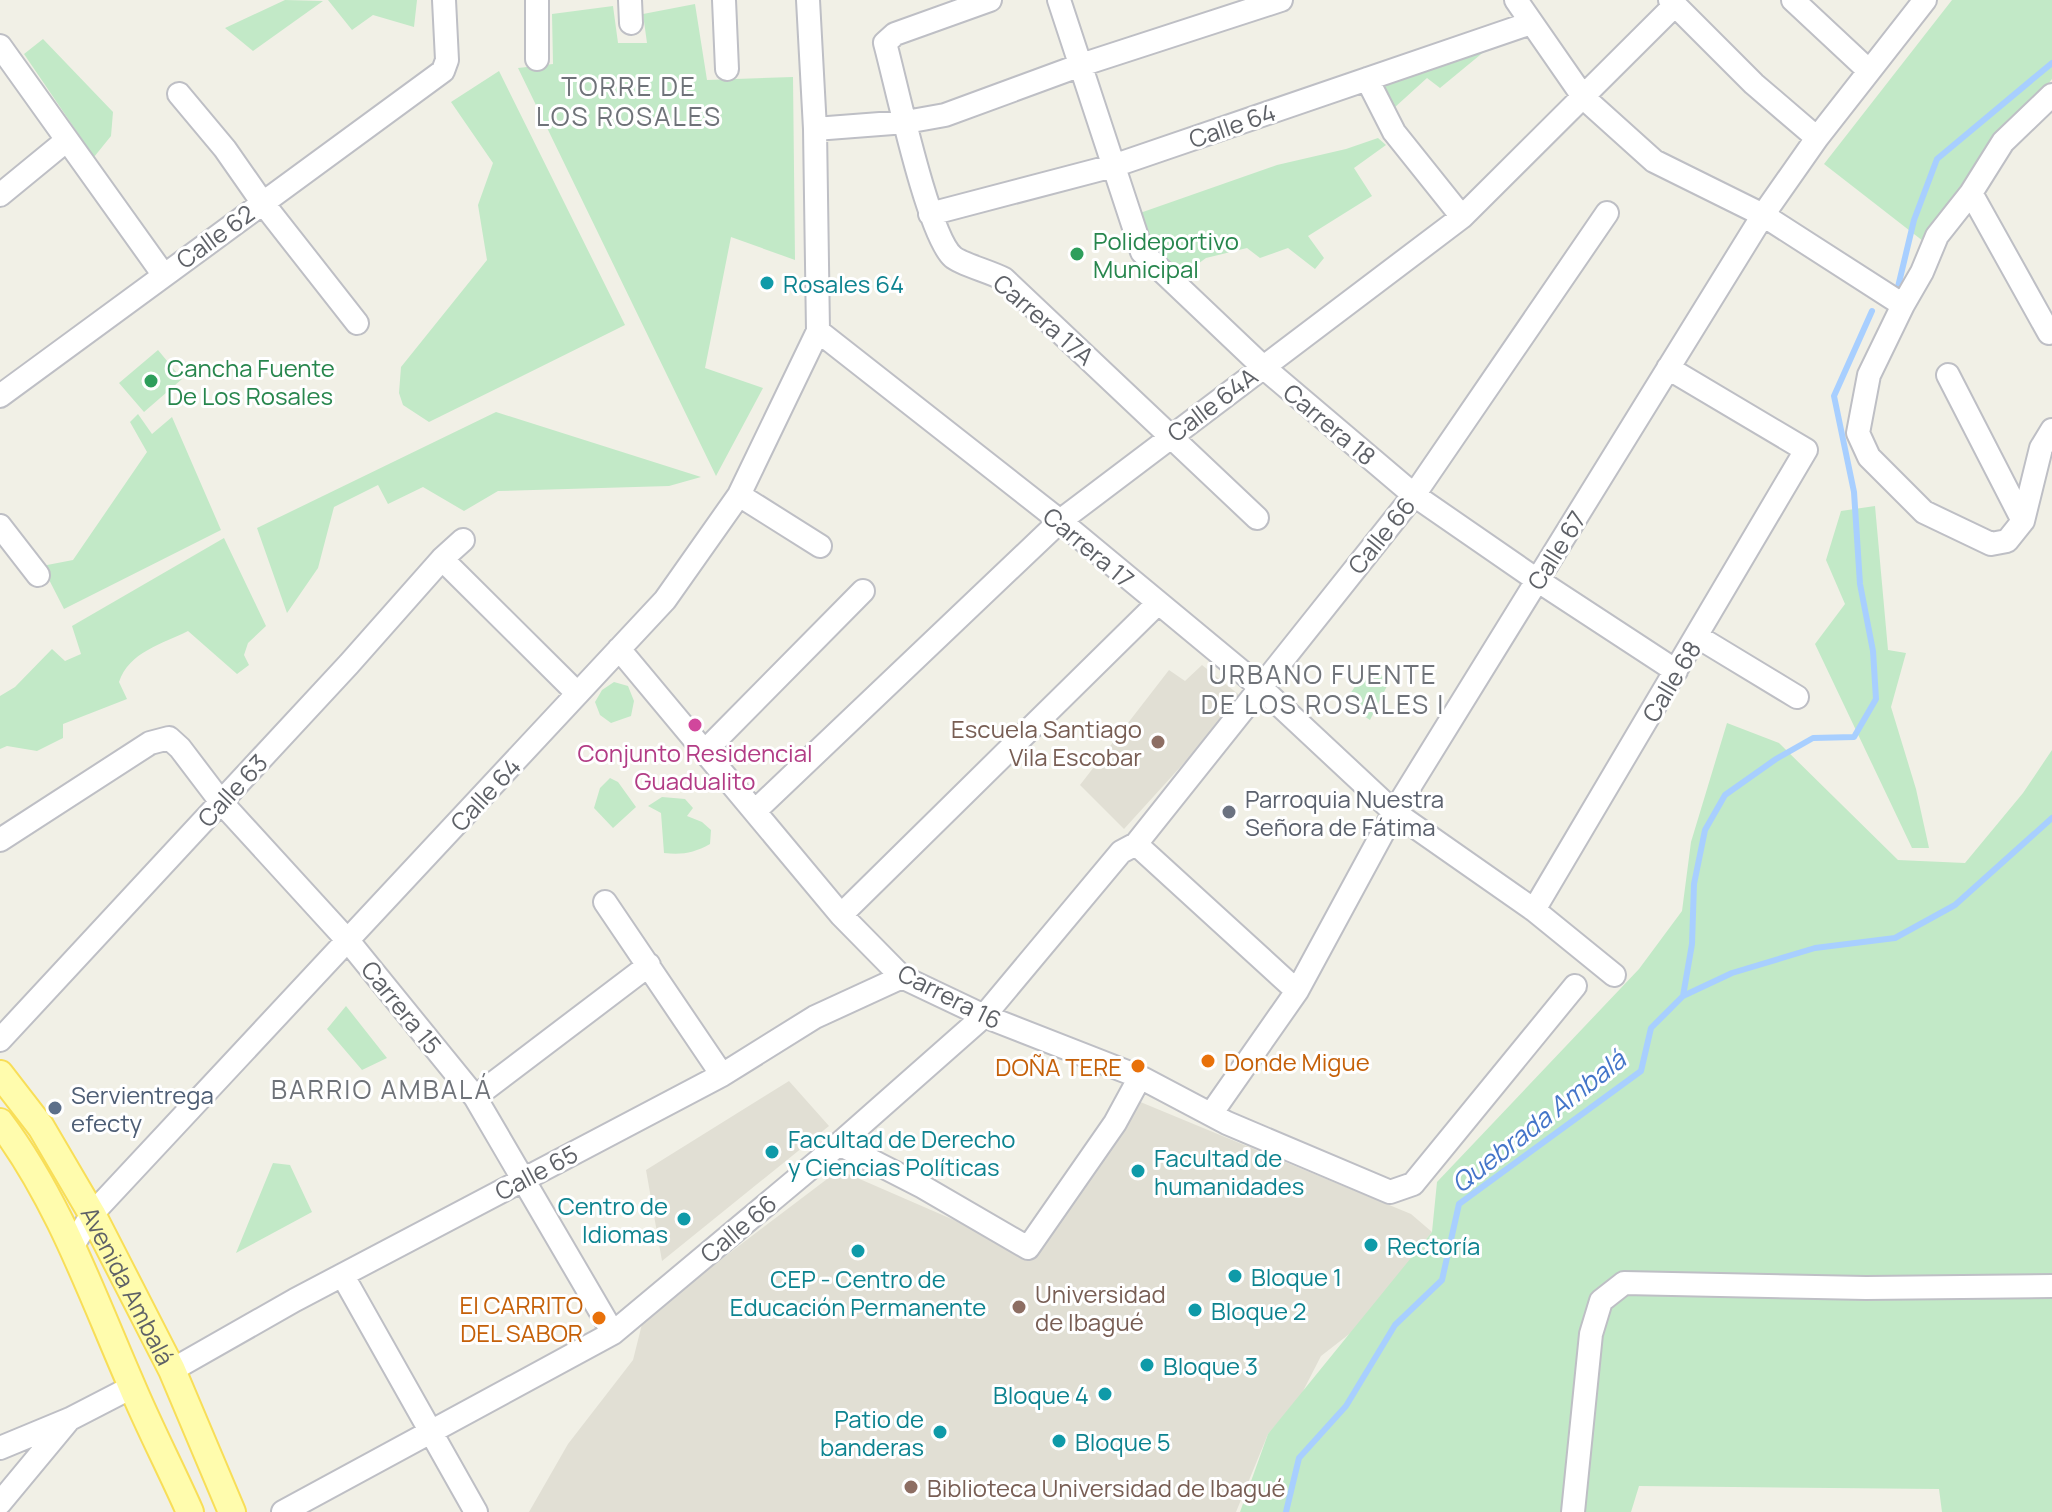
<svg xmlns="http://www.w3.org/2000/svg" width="2052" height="1512" font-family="Manrope,sans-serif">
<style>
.education{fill:#e1dfd4}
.green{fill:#c2e9c7}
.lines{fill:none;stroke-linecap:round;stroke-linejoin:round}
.stream{stroke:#a8cfff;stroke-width:6}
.minor-casing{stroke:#bebfc5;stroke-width:26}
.major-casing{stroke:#f8de58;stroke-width:30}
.minor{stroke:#fff;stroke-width:22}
.major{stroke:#fffcad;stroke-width:26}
.leisure-dot{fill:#2e9e5b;stroke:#fff;stroke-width:3}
.culture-dot{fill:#0f9aa8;stroke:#fff;stroke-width:3}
.hotel-dot{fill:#d1479c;stroke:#fff;stroke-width:3}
.education-dot{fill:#8d6e63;stroke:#fff;stroke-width:3}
.worship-dot{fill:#6b7280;stroke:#fff;stroke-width:3}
.food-dot{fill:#e8710a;stroke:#fff;stroke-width:3}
.service-dot{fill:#5c6f8a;stroke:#fff;stroke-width:3}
.labels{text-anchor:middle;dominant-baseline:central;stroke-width:6;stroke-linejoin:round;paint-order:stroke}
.street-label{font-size:24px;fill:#5e6167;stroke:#fff}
.leisure-label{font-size:24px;fill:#27864d;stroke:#fff;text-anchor:start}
.culture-label{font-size:24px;fill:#0d838f;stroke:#fff;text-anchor:start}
.education-label{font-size:24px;fill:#785e54;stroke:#fff;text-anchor:start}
.hotel-label{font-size:24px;fill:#b23c85;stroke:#fff}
.worship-label{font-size:24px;fill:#5b616d;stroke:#fff;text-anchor:start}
.food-label{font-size:24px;fill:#c56008;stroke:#fff;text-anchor:end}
.service-label{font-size:24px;fill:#4e5e75;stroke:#fff;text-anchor:start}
.neighbourhood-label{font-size:26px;letter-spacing:2px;fill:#6f7379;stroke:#fff}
.water-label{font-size:26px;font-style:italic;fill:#4475c9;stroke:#fff}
</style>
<rect width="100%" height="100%" fill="#f1f0e6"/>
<path class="education" d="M 1202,665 L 1243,698 L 1124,829 L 1080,785 L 1169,670 L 1185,681 Z
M 789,1081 L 829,1126 L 662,1261 L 646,1170 Z
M 1138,1101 L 1411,1214 L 1432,1232 L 1357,1328 L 1321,1356 L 1301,1395 L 1268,1434 L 1236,1512 L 529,1512 L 568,1444 L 633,1360 L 642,1324 L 653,1311 L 839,1170 L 1016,1247 Z"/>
<path class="green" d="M 285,0 L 323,1 L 253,51 L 225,28 Z
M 328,0 L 417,0 L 414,27 L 373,15 L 352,30 Z
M 1952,0 L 2052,0 L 2052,79 L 1923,241 L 1824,164 Z
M 695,4 L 707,80 L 793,77 L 795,260 L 731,237 L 705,368 L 763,388 L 716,476 L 518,68 L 553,64 L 552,14 L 613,6 L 618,43 L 647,43 L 643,14 Z
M 1503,36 L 1440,88 L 1427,78 L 1394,108 L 1378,80 Z
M 43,39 L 113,112 L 111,136 L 94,157 L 24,54 Z
M 499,71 L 625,325 L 429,422 L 403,405 L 399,393 L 401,367 L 487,260 L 478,205 L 493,163 L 451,102 Z
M 1378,138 L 1386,145 L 1354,168 L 1372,196 L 1308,236 L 1324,258 L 1315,269 L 1288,248 L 1260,258 L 1247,248 L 1206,258 L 1180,277 L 1154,253 L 1140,213 L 1277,165 L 1346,149 Z
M 158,350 L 182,379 L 144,412 L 119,383 Z
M 496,412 L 701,477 L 669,486 L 498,491 L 464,511 L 423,487 L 388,504 L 378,485 L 334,507 L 318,568 L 287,613 L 257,528 Z
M 138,414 L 152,434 L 172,417 L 221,530 L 64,609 L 42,566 L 73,560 L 147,452 L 130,422 Z
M 1875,506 L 1888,650 L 1906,653 L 1891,707 L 1916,789 L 1929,848 L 1912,848 L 1815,644 L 1845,604 L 1826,560 L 1841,511 Z
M 224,538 L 266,626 L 248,643 L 244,655 L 249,665 L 237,674 L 188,631 C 162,644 129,652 119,682 L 127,699 L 63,724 L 63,738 L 37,751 L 7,746 L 0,749 L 0,696 L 15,687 L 52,649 L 65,661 L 81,654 L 72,626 Z
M 1370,664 L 1389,682 L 1370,720 L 1344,703 Z
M 614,682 L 628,686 L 634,701 L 631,716 L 611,723 L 600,715 L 595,702 L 602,690 Z
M 1727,723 L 1779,743 L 1898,860 L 1965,863 L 2023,793 L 2052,750 L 2052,1512 L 1942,1512 L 1939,1489 L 1639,1486 L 1631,1512 L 1240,1512 L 1268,1434 L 1432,1232 L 1437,1182 L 1639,969 L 1682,911 L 1691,842 Z
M 610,778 L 618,782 L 636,807 L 613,828 L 594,808 L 600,788 Z
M 662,797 L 685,799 L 693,808 L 687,816 L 702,822 L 711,830 L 710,844 C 694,853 682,855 664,853 L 661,813 L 648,806 Z
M 346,1006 L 387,1058 L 362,1070 L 327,1029 Z
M 273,1163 L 290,1165 L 312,1212 L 236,1253 Z"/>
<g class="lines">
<path class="stream" d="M 1897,291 L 1914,220 L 1937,159 L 2052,63
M 1683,996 L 1692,944 L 1694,884 L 1705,830 L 1725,795 L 1776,759 L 1813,738 L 1854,737 L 1876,699 L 1873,651 L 1860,584 L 1854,492 L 1834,396 L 1872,311
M 1286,1512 L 1299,1458 L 1346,1406 L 1395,1325 L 1442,1280 L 1459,1204 L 1641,1071 L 1651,1028 L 1683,996 L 1732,973 L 1815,948 L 1895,938 L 1955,905 L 2052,818"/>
<defs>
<path id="minor" d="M 630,0 L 631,23
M 724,0 L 727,69
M 990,0 L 895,34 L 885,43 C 896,83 928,236 953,257 C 961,264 991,272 1004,279 L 1257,518
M 1059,0 L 1142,252 L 1262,366 L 1414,495 L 1537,580 L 1676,671
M 1516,0 L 1584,98 L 1654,161 L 1763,215 L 1903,305
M 1670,0 L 1754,84 L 1817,138
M 1793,0 L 1868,70
M 0,46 L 163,274
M 537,59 L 537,0
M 1367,79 L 1394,132 L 1462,217
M 179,94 L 225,149 L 262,202 L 357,323
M 2052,95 L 2003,142 L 1971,193 L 1937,236 L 1922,272 L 1903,305 L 1869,375 L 1858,433 L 1869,457 L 1924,512 L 1991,544 L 2007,541 L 2023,521 L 2041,448 L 2052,430
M 815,129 L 906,122 L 945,115 L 1081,65 L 1281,0
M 1971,193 L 2049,333
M 0,195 L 67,140
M 930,214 L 1113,166 L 1531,23
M 818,331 L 1060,521 L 1259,686 L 1394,812 L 1534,910 L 1614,975
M 1948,375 L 2023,521
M 0,396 L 443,71 L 447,60 L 444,0
M 739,495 L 820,546
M 0,526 L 38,575
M 442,559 L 577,693
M 1698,637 L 1797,697
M 619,649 L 841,915 L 902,977 L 984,1016 L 1140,1077 L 1227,1123 L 1390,1192 L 1413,1184 L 1575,986
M 704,752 L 863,591
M 755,811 L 1060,521 L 1462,217 L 1675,5
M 0,840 L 150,743 L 169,738 L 180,748 L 221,802 L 349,942 L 475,1097 L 613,1333
M 1136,844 L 1414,495 L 1607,213
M 605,902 L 722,1075
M 1534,910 L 1806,450 L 1668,368
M 841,915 L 1157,604
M 0,1040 L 349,664 L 442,559 L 463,540
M 475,1097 L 649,965
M 1211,1114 L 1297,991 L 1394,812 L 1763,215 L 1817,138 L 1925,0
M 839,1144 L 923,1187 L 1028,1248 L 1115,1123 L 1140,1077
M 72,1247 L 92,1214 L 665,600 L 739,495 L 818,331 L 815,129 L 808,0
M 343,1276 L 476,1512
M 172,1370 L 295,1300 L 722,1075 L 815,1017 L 902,977
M 0,1448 L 70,1419 L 132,1387
M 0,1503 L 68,1421
M 283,1512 L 613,1333 L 839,1144 L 984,1016 L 1121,852 L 1136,844 L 1297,991
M 1573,1512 L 1591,1334 L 1601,1301 L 1624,1283 L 1866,1288 L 2052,1286"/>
<g id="major">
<path id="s1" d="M 0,1074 L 41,1127 L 92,1214 L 172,1370 L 232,1512"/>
<path d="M 0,1122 C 59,1200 92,1295 131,1384 C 149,1427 171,1469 190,1512"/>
</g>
</defs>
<use href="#minor" class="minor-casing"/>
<use href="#major" class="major-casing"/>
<use href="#minor" class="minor"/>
<use href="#major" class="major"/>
</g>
<g class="leisure-dot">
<circle cx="1077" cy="254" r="8"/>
<circle cx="151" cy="381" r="8"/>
</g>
<g class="culture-dot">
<circle cx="767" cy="283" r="8"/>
<circle cx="772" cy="1152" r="8"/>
<circle cx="1138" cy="1171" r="8"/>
<circle cx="684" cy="1219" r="8"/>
<circle cx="1371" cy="1245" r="8"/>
<circle cx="858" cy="1251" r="8"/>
<circle cx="1235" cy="1276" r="8"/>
<circle cx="1195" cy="1310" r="8"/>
<circle cx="1147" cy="1365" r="8"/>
<circle cx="1105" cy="1394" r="8"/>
<circle cx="940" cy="1432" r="8"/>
<circle cx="1059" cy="1441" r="8"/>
</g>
<circle class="hotel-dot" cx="695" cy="725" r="8"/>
<g class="education-dot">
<circle cx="1158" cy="742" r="8"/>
<circle cx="1019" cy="1307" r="8"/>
<circle cx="911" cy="1487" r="8"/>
</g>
<circle class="worship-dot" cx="1229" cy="812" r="8"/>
<g class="food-dot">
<circle cx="1208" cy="1061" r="8"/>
<circle cx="1138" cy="1066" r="8"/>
<circle cx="599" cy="1318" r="8"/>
</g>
<circle class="service-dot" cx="55" cy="1108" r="8"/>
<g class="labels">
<g class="street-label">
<text transform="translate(1232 125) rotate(-19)">Calle 64</text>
<text transform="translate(215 236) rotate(-36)">Calle 62</text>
<text transform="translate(1044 319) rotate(41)">Carrera 17A</text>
<text transform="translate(1212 404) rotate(-37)">Calle 64A</text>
<text transform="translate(1330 424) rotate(40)">Carrera 18</text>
<text transform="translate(1381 535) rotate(-51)">Calle 66</text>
<text transform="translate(1089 547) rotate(40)">Carrera 17</text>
<text transform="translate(1556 550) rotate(-58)">Calle 67</text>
<text transform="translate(1671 681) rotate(-59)">Calle 68</text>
<text transform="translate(232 790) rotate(-47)">Calle 63</text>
<text transform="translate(485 794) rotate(-47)">Calle 64</text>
<text transform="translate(950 996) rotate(27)">Carrera 16</text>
<text transform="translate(402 1007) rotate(51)">Carrera 15</text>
<text transform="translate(536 1172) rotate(-28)">Calle 65</text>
<text transform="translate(738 1228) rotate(-40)">Calle 66</text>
<text stroke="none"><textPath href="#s1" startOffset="248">Avenida Ambalá</textPath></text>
</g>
<g class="leisure-label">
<text x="1093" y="240">Polideportivo<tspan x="1093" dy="28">Municipal</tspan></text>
<text x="167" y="367">Cancha Fuente<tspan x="167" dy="28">De Los Rosales</tspan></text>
</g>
<g class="culture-label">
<text x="783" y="283">Rosales 64</text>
<text x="788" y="1138">Facultad de Derecho<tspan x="788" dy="28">y Ciencias Políticas</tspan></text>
<text x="1154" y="1157">Facultad de<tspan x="1154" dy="28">humanidades</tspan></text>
<text x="668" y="1205" text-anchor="end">Centro de<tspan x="668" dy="28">Idiomas</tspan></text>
<text x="1387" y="1245">Rectoría</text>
<text x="1251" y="1276">Bloque 1</text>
<text x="858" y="1278" text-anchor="middle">CEP - Centro de<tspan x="858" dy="28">Educación Permanente</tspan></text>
<text x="1211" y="1310">Bloque 2</text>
<text x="1163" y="1365">Bloque 3</text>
<text x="1089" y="1394" text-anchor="end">Bloque 4</text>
<text x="924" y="1418" text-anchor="end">Patio de<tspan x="924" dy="28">banderas</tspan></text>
<text x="1075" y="1441">Bloque 5</text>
</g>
<g class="education-label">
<text x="1142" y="728" text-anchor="end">Escuela Santiago<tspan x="1142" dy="28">Vila Escobar</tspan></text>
<text x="1035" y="1293">Universidad<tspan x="1035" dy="28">de Ibagué</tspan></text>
<text x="927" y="1487">Biblioteca Universidad de Ibagué</text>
</g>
<g class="hotel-label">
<text x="695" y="752">Conjunto Residencial<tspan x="695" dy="28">Guadualito</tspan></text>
</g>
<g class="worship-label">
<text x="1245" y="798">Parroquia Nuestra<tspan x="1245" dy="28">Señora de Fátima</tspan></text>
</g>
<g class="food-label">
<text x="1224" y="1061" text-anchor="start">Donde Migue</text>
<text x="1122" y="1066">DOÑA TERE</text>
<text x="583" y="1304">El CARRITO<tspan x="583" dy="28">DEL SABOR</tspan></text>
</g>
<g class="service-label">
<text x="71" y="1094">Servientrega<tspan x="71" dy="28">efecty</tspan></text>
</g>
<g class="neighbourhood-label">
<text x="629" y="86">TORRE DE<tspan x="629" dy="30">LOS ROSALES</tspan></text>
<text x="1323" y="674">URBANO FUENTE<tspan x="1323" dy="30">DE LOS ROSALES I</tspan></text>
<text x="382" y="1089">BARRIO AMBALÁ</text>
</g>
<g class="water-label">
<text transform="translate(1538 1121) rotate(-38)">Quebrada Ambalá</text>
</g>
</g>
</svg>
